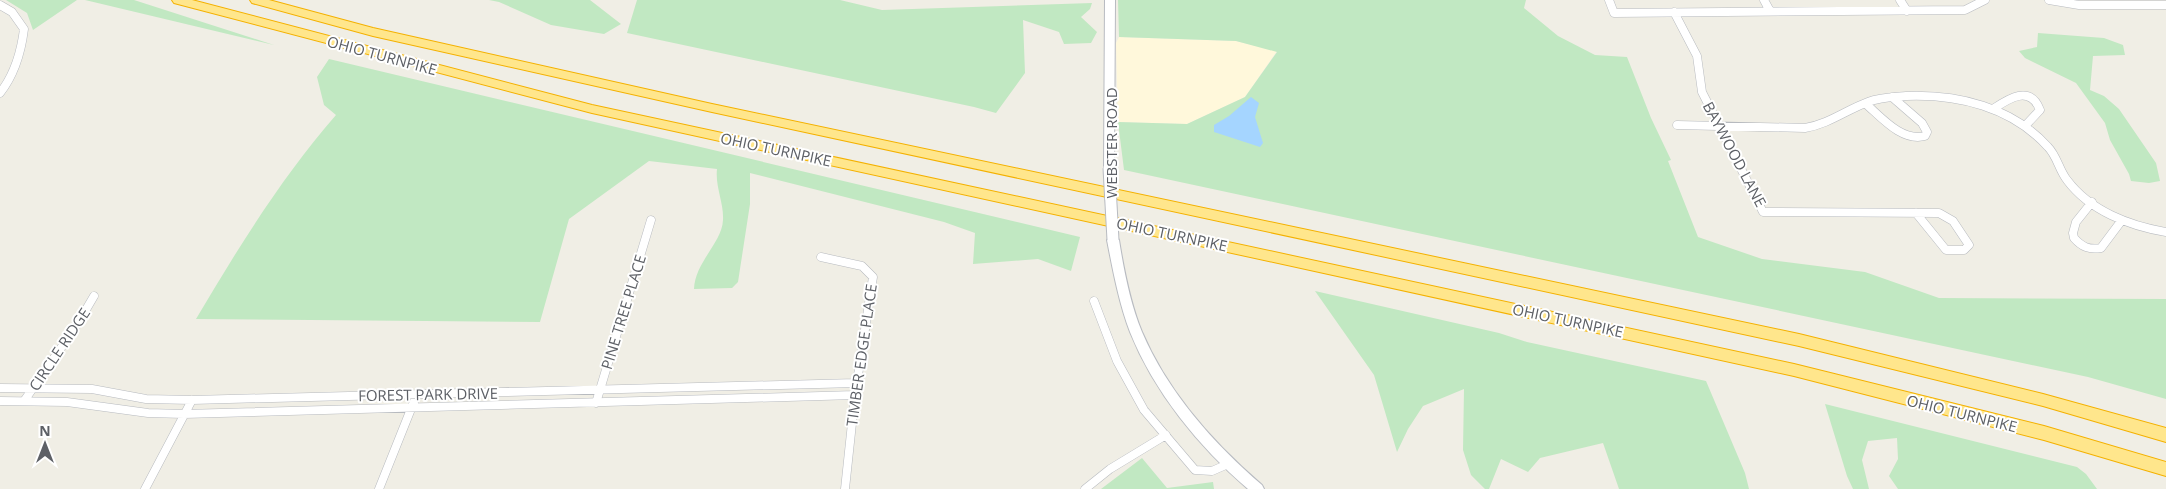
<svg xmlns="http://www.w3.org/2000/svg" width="2166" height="489" font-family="'Open Sans',sans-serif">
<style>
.commercial{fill:#fff8db}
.green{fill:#c1e8c2}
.water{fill:#a5d5ff}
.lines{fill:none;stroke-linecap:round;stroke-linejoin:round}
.street-casing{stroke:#b7babf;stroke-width:9}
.secondary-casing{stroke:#b8bbc1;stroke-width:2}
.highway-casing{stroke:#f4b100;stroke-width:2}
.street{stroke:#fff;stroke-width:8}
.secondary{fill:#fff;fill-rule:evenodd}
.highway{fill:#ffe68c;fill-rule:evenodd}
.secondary-bridge-casing{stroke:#b8bbc1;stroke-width:13;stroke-linecap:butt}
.secondary-bridge{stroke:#fff;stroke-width:11}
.labels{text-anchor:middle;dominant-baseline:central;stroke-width:4;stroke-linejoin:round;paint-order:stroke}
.street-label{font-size:15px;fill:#5d6066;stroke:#fff}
</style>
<rect width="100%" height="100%" fill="#f0eee5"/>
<path class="commercial" d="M 1119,37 L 1236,41 L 1277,51 L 1245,97 L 1187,124 L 1118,122 L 1116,43 Z"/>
<path class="green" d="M 6,0 L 77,0 L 33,30 L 27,13 Z
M 85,0 L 134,0 L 274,45 Z
M 489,0 L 590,0 L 621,24 L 604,34 L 551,25 L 499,2 Z
M 637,0 L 840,0 L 882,10 L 1092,3 L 1090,9 L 1081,17 L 1097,32 L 1091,43 L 1064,44 L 1059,32 L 1023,20 L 1025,73 L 996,113 L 974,107 L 627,33 Z
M 1118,0 L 1526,0 L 1524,8 L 1558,36 L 1595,55 L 1627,57 L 1651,118 L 1671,160 L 1668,161 L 1698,237 L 1762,259 L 1865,272 L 1939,298 L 2166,299 L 2166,399 L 2088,377 L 1124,170 L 1118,122 L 1187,124 L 1245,97 L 1277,52 L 1236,41 L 1119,37 Z
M 2038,33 L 2104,38 L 2123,45 L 2125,55 L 2093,56 L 2090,90 L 2104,96 L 2119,109 L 2156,163 L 2160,181 L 2149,183 L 2131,181 L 2129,174 L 2110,140 L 2105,123 L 2076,83 L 2025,58 L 2019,51 L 2037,47 Z
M 329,59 L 1080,237 L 1071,271 L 1038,259 L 973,264 L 975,233 L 944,222 L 750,173 L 750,204 L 738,282 L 732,288 L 694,289 C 695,262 722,243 723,220 C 724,203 715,187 717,169 L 649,161 L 569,219 L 540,322 L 196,319 C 238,248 282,177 336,115 L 324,105 L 317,77 Z
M 1315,291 L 1499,333 L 1527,342 L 1706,381 L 1745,473 L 1749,489 L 1619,489 L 1603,443 L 1540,458 L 1528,472 L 1501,459 L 1489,489 L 1485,489 L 1471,475 L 1463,450 L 1464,389 L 1423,406 L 1408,429 L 1397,452 L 1374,375 Z
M 1825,404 L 2077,467 L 2086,474 L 2097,489 L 1898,489 L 1889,476 L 1898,459 L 1897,438 L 1868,441 L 1862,460 L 1869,489 L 1853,489 L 1847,476 Z
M 1142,458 L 1167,488 L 1213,482 L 1214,489 L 1101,489 Z"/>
<path class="water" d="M 1251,97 L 1259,103 L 1255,117 L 1263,143 L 1260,147 L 1214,132 L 1214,125 L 1229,116 Z"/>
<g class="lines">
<defs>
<path id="street" d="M 1609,0 L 1614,13 L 1965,10 L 1985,0
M 1764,0 L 1770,11
M 1900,0 L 1907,11
M 2049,0 L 2079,5 L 2166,5
M 0,5 L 12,12 L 24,29 C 21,53 15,74 0,93
M 1674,12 L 1697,56 L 1702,92 L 1763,212 L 1939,213 L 1953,221 L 1969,245 L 1964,250 L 1946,250 L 1916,213
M 1866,104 C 1882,118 1902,142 1925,136 L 1927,132 L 1922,123 L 1892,97
M 1993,109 C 2008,99 2030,84 2040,110 L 2025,126
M 1677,125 L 1805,128 C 1829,124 1846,110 1868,102 C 1880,97 1893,97 1906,96 C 1958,94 2012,107 2048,147 C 2057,156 2059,170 2067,180 C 2090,211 2130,226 2166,232
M 2092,202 L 2076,222 L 2073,233 L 2074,238 C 2082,247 2089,250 2101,248 L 2122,220
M 821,257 L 862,266 L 873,277 L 855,395 L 845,489
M 1094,301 L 1117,361 L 1144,410 L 1195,470 L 1212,471 L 1228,464
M 0,388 L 92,389 L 146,399 L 192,400 L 856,383
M 0,401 L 67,402 L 148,413 L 184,414 L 855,395
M 24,401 L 77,325 L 94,296
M 596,403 L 651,220
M 145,489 L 192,400
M 379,489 L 417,394
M 1085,489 L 1110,469 L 1166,435"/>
<path id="secondary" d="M 1105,0 L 1115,0 L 1114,168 L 1109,172 L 1104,168 Z
M 1113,236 L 1117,237 L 1119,240 C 1124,271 1130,303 1142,332 C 1167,391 1214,444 1262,485 L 1264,489 L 1248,489 C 1199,447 1154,392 1130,332 C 1119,303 1113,271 1107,240 L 1109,237 Z"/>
<path id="highway" d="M 172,0 L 192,0 L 592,105 L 1794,364 L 2044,426 L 2166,462 L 2166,476 L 2044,440 L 1794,376 L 592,113 L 174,3 Z
M 250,0 L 269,0 L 373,28 L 712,104 L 1799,334 L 2043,394 L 2166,428 L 2166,442 L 2043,406 L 1799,346 L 712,112 L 373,36 L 252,3 Z"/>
</defs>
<use href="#street" class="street-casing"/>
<use href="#secondary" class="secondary-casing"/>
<use href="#highway" class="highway-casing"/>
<use href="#street" class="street"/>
<use href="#secondary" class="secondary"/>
<use href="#highway" class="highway"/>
<defs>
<path id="secondary-bridge" d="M 1109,168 L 1113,240"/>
</defs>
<use href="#secondary-bridge" class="secondary-bridge-casing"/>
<use href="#secondary-bridge" class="secondary-bridge"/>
</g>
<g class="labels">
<g class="street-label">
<text transform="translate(382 55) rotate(15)">OHIO TURNPIKE</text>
<text transform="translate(1111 143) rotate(-90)">WEBSTER ROAD</text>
<text transform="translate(776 149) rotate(12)">OHIO TURNPIKE</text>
<text transform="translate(1735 154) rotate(62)">BAYWOOD LANE</text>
<text transform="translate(1172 234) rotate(12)">OHIO TURNPIKE</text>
<text transform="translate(623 312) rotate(-73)">PINE TREE PLACE</text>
<text transform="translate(1568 320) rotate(12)">OHIO TURNPIKE</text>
<text transform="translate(59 349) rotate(-56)">CIRCLE RIDGE</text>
<text transform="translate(861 355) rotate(-82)">TIMBER EDGE PLACE</text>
<text transform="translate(428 394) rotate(-1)">FOREST PARK DRIVE</text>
<text transform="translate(1962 413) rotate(14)">OHIO TURNPIKE</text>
</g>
</g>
<g transform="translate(45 444)" stroke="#ffffff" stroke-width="4" paint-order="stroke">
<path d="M0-4L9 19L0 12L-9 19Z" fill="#5d6066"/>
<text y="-8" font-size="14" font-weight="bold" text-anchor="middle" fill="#5d6066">N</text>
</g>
</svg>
